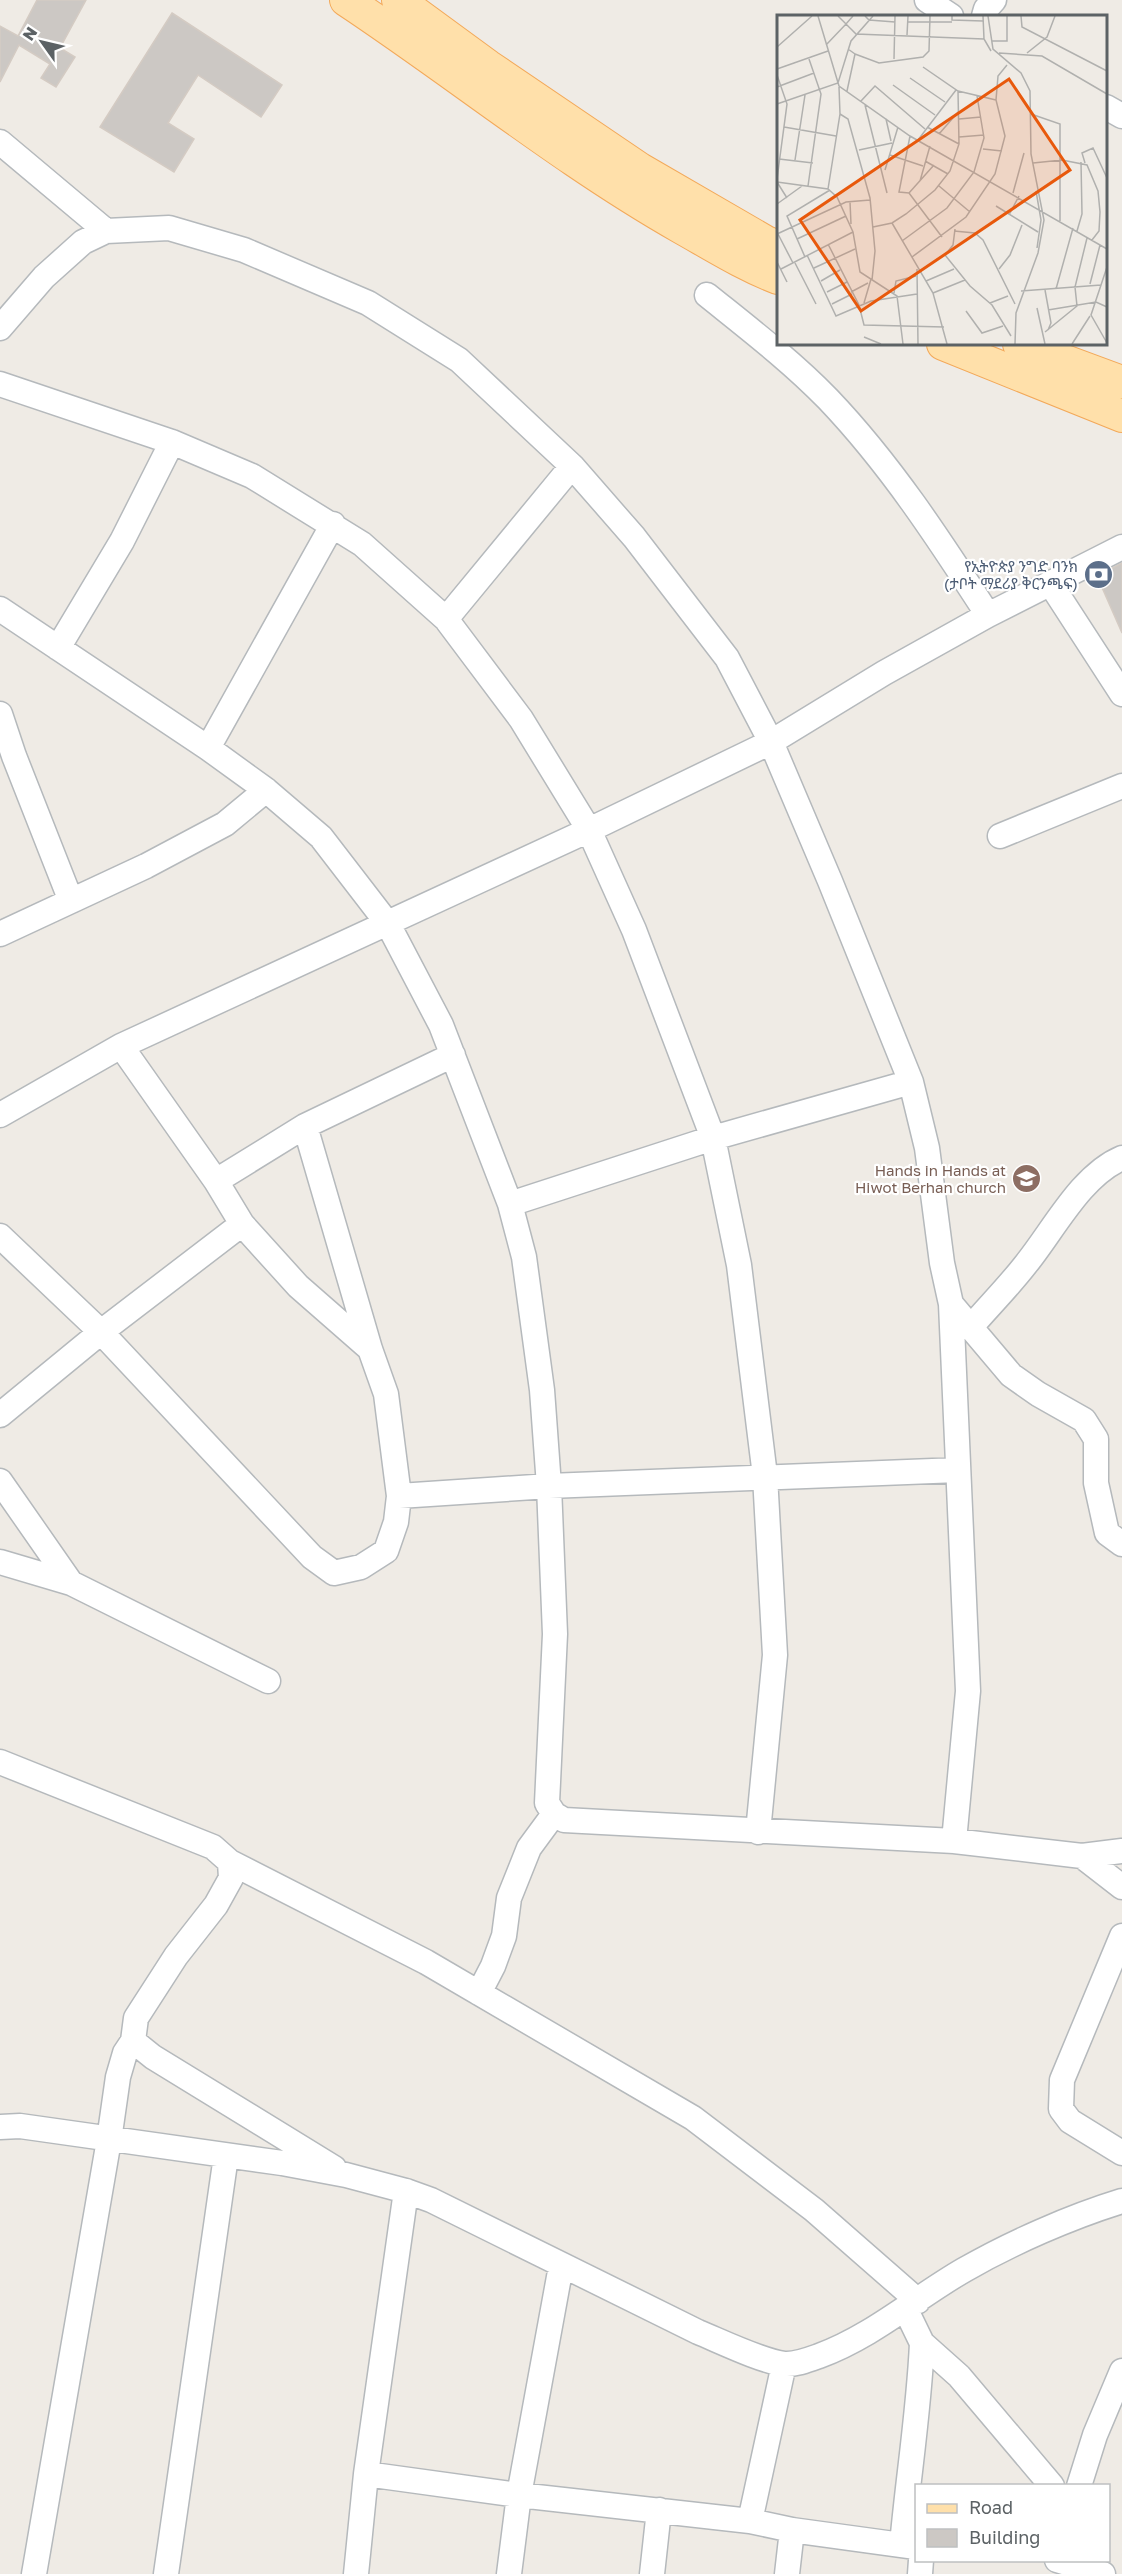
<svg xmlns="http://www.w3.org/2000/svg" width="1122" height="2574" font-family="'Golos Text','Noto Sans Ethiopic',sans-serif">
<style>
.building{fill:#ccc8c4;stroke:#d4cbc3;stroke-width:1.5}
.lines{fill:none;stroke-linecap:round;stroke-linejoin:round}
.minor-casing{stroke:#b5b9bc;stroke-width:27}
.major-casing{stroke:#f3a95a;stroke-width:34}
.minor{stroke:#fff;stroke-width:24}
.major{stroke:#ffe0aa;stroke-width:32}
.labels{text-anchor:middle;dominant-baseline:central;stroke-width:4.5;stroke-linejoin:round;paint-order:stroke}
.service-label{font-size:15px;fill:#4e5e75;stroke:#fff;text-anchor:end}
.education-label{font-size:15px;fill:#785e54;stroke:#fff;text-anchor:end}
.inset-road{fill:none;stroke:#b0b0ae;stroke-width:1.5}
.view{fill:#e8590c;fill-opacity:0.15;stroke:#e8590c;stroke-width:3}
.inset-edge{fill:none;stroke:#5c6265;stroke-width:3}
</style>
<rect width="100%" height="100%" fill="#efebe5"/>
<path class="building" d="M 37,0 L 86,0 L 60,48 L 75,57 L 56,87 L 41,78 L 50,64 L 19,45 L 0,82 L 0,26 L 18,36 Z
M 172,13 L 282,85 L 261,117 L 198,75 L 168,123 L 194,139 L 174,172 L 100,127 Z
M 1122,563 L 1122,633 L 1097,576 Z"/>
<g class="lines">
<defs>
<path id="minor" d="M 927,0 L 951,16
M 984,16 L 986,9 L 994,0
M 1106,107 L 1122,116
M 0,142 L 106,231
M 707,295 C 748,328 791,361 828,399 C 890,464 939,539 988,615
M 0,328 L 44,277 L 83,242 L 106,231 L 169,228 L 244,250 L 368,303 L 459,360 L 572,466 L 634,537 L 727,658 L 771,742 L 830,881 L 911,1082 L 927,1148 L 942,1263 L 951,1304 L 968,1691 L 954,1841
M 0,384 L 172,442 L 252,476 L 362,544 L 446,619 L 521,719 L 589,830 L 634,930 L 713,1138 L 739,1265 L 765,1476 L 775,1655 L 758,1832
M 1050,583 L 1122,694
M 0,609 L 208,748 L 266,790 L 321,837 L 388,924 L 441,1025 L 510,1204 L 524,1257 L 542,1390 L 549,1486 L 555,1634 L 547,1803 L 554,1814 L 564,1820 L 954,1841 L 1082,1856 L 1122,1851
M 446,619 L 572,466
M 58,648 L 122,541 L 172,442
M 0,714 L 14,756 L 71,901
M 208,748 L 333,524
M 1000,836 L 1122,786
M 0,934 L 146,866 L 225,824 L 266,790
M 121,1046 L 216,1181 L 242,1224 L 298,1286 L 370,1349
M 0,1115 L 121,1046 L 589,830 L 771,742 L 884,673 L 988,615 L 1122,547
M 216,1181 L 305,1126 L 453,1055
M 510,1204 L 713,1138 L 911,1082
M 0,1236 L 101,1332 L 312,1557 L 334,1573 L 361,1567 L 386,1551 L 396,1522 L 399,1496 L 386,1394 L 370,1349 L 305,1126
M 951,1304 L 1011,1375 L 1038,1394 L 1084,1420 L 1096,1439 L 1096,1483 L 1107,1533 L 1122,1544
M 971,1327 C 989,1306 1009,1286 1026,1264 C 1053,1231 1081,1175 1122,1158
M 0,1415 L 101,1332 L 242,1224
M 0,1481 L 71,1583
M 399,1496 L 549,1486 L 958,1470
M 0,1562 L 71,1583 L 268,1681
M 0,1762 L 213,1847 L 230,1862 L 426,1962 L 693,2118 L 814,2210 L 918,2301
M 1082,1856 L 1122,1887
M 1122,1936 L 1062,2080 L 1061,2109 L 1070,2121 L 1122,2153
M 479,1993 L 493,1966 L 504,1936 L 509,1898 L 529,1848 L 554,1814
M 133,2041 L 153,2057 L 334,2168
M 0,2127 L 20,2126 L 282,2163 L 346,2175 L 406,2191 L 431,2200 L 698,2332 C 720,2341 761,2361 784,2364 C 795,2365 808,2360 819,2356 C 873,2336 914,2299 964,2270 C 1011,2243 1070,2217 1122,2201
M 906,2310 L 922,2343 L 959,2376 L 1052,2486
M 366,2474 L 519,2495 L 750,2521 L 792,2530 L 916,2547
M 1079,2486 L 1095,2435 L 1122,2371
M 750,2521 L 784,2364
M 902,2545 C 908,2478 919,2411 922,2343
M 1057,2560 L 1103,2574
M 34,2574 L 109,2140 L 118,2077 L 125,2053 L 133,2041 L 136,2018 L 176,1956 L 216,1905 L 231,1878 L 230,1862
M 166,2574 L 226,2156
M 356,2574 L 366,2474 L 406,2191
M 509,2574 L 519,2495 L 561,2266
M 652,2574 L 659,2510
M 787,2574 L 792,2530
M 920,2574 L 921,2560"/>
<path id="major" d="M 346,0 C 459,75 564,161 682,228 C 714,246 744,265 778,278
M 398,0 L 488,66 L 640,169 L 766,242 L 778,247
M 943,344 L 1122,416
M 1019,344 L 1122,382"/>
</defs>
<use href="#minor" class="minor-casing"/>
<use href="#major" class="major-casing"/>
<use href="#minor" class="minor"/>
<use href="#major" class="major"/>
</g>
<defs>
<symbol id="bank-disc" viewBox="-11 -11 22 22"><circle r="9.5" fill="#5c6f8a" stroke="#fff"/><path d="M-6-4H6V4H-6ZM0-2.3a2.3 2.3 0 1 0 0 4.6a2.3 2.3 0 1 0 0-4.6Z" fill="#fff"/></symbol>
<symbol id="school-disc" viewBox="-11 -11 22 22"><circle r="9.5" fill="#8d6e63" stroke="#fff"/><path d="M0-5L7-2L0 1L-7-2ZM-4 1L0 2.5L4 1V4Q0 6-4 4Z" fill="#fff"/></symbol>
</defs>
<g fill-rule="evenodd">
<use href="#bank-disc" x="1082" y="558" width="33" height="33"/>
<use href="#school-disc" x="1010" y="1162" width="33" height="33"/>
</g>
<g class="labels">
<g class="service-label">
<text x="1078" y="566">የኢትዮጵያ ንግድ ባንክ<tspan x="1078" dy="17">(ታቦት ማደሪያ ቅርንጫፍ)</tspan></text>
</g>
<g class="education-label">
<text x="1006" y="1170">Hands in Hands at<tspan x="1006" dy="17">Hiwot Berhan church</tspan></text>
</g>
</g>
<g transform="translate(777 15)">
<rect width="330" height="330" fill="#efebe5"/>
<path class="inset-road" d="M 41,1 L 62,71 L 133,121 L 330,234M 61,1 L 69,9 L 76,1M 88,1 L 92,5 L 118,7M 175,1 L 175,5 L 206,6M 206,1 L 207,24 L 214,36M 211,1 L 216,34 L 244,58 L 253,76 L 254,139 L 267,205 L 261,238 L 239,298 L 238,329M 244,1 L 245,12 L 330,56M 131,7 L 175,7M 130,20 L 131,1M 215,26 L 230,26 L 230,1M 49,30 L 69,9 L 79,19 L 207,24M 0,32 L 35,1M 222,38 L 265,41 L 330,79M 250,38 L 270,22 L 278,1M 78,39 L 102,48 L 146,42 L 152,36 L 153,1M 117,44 L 118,1M 146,52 L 181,76 L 219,85M 0,54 L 51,36M 0,60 L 10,89 L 0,164M 133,63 L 168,87M 116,70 L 158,100M 0,72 L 37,58M 70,76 L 78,39 L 71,34M 84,86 L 98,71 L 148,114M 0,89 L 61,68 L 74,26 L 96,1M 88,90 L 110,178M 63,99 L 71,104 L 93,183 L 98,236 L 95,265M 254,99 L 283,109 L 283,206M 109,104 L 114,126M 182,104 L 204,102M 7,112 L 59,121M 150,112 L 182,129M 162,119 L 182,96M 133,121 L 122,177 L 132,178 L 157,150M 182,122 L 207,120M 141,125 L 179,75M 206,134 L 225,136M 82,135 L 115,128M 113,140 L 146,151M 2,144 L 36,148M 18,145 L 28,80M 148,146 L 171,159M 256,148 L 285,145 L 310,150 L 321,176 L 323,197 L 322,216 L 315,225M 308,148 L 305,138 L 316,133 L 330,163M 108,155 L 121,112M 143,166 L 153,131M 0,167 L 51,174 L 60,182 L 76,217 L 83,257 L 120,281 L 126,329M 0,167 L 10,183M 31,171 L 44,79 L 32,44M 162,171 L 193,197M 51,174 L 63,99 L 62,72M 259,176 L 264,205 L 260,233M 132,178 L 165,222M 236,178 L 247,138M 73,187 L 74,209M 0,189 L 25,171M 219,191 L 261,217M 232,200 L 242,181M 115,208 L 156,278 L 170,329M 96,212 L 115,208 L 129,199 L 158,175 L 173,156 L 182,129 L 181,76M 178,214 L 176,230 L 168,240 L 193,271 L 215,290 L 234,321M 177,216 L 198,218 L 206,225 L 238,289M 300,216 L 305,199 L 304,147M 0,219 L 69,187 L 93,185M 1,219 L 16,248M 20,224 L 69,201M 125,226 L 170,193 L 197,157 L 207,123 L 200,81M 51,229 L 82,290 L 87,310 L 167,312M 30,240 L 59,301 L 94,286 L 140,279M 28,242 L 10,201 L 53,175M 135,242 L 189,202 L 218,159 L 228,121 L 219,85 L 221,61 L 230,50M 0,247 L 10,267M 18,248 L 39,289M 330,252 L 314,300 L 330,328M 37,253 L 78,234M 4,254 L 76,217M 140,254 L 141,329M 222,254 L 233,240 L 245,210M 44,266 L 63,255M 149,266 L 177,254M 313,269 L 323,230M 279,274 L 296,213M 268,275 L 274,308 L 271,315M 244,276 L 324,270M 50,277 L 70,267M 74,277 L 91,268M 117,278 L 119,266 L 139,261M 156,278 L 188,265M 87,288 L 94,264M 213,288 L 231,281M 55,289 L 75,279M 260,293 L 268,329M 271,295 L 319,287 L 330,292M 189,296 L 205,318 L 226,311M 268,317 L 300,291 L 298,272 L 310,223M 87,322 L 104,329M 295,329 L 313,301"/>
<path class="view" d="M 232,64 L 293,155 L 84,296 L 23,205 Z"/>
<rect width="330" height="330" class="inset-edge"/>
</g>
<rect x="915" y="2484" width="195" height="78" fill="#ffffff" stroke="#bec0c1" stroke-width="1.5"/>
<rect x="927" y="2504" width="30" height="9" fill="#ffe0aa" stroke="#bec0c1" stroke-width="1.5"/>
<text x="969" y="2514" font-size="18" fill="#5c6265">Road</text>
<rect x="927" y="2529" width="30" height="18" fill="#ccc8c4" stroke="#bec0c1" stroke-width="1.5"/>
<text x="969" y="2544" font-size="18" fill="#5c6265">Building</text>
<g transform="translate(42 42) rotate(304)" stroke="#ffffff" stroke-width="4.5" paint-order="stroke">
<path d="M0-4.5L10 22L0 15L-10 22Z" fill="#5c6265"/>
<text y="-9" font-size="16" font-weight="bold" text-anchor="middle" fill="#5c6265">N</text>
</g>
</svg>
